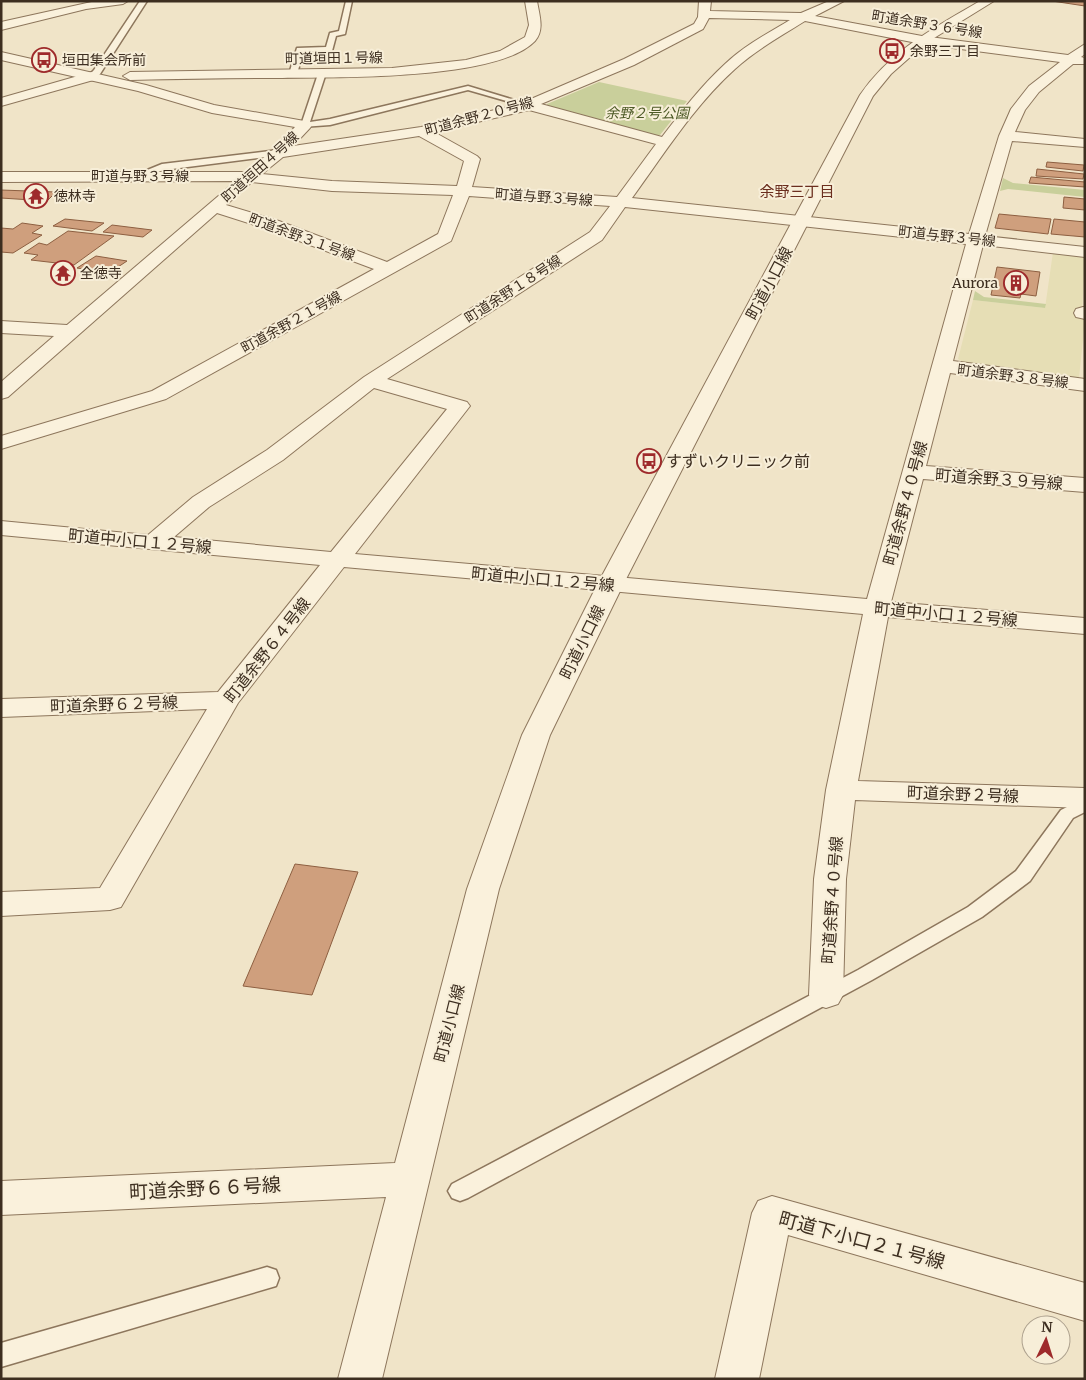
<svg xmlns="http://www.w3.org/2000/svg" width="1086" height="1380" font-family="Merriweather,'Noto Sans JP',serif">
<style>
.farmland{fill:#e6deb5}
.green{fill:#c9cf9b}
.building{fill:#cf9f7d;stroke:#8d5f41}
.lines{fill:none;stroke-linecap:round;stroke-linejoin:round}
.service-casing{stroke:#8d765c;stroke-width:3}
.minor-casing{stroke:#8d765c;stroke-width:2}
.tertiary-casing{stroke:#8d765c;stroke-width:2}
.service{fill:#faf1dc;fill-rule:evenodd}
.minor{fill:#faf1dc;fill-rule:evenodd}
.tertiary{fill:#faf1dc;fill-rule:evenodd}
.labels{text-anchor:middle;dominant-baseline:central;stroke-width:4;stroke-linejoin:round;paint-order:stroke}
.far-street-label{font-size:14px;fill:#3d2e20;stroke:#f7eed8}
.far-poi-label{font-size:14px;fill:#3d2e20;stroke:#f7eed8;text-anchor:start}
.far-park-label{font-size:14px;font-style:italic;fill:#4d5a26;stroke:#f7eed8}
.far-neighbourhood-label{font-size:15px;fill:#6b2e1e;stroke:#f7eed8}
.street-label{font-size:16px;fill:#3d2e20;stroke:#f7eed8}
.poi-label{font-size:16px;fill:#3d2e20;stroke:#f7eed8;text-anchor:start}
.near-street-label{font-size:19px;fill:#3d2e20;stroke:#f7eed8}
</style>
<rect width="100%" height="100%" fill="#f0e4c8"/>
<path class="farmland" d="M 1053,252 L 1085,256 L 1082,312 L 1085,313 L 1085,321 L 1079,378 L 966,364 L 958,359 L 973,300 L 1045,308 Z"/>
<path class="green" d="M 599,82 L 687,101 L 660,135 L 651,135 L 547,107 L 547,104 Z
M 1003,178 L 1013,183 L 1085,190 L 1085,197 L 1008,189 L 1000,191 Z
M 975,291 L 984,297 L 1046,304 L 1045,308 L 973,300 Z"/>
<path class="building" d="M 1052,1 L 1085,1 L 1085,6 Z
M 1047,162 L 1084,165 L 1083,171 L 1046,167 Z
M 1037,169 L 1084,174 L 1083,179 L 1036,176 Z
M 1031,177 L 1085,182 L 1085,187 L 1029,183 Z
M 1,190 L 56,192 L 47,201 L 1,198 Z
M 1064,197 L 1085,199 L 1085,210 L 1063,208 Z
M 999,214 L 1051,219 L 1048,234 L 995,228 Z
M 65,219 L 104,223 L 92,231 L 53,226 Z
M 1054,219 L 1085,222 L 1085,237 L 1051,234 Z
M 22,223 L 43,226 L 32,233 L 42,235 L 13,253 L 1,252 L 1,228 L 13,229 Z
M 112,225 L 152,230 L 143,237 L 103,232 Z
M 68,231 L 114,236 L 74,265 L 31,260 L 38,255 L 24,253 L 39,243 L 47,245 Z
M 96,256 L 127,261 L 109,273 L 77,268 Z
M 997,267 L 1040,272 L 1036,296 L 1021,294 L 1020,298 L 991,295 Z
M 295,864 L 358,872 L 312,995 L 243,986 Z"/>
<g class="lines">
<defs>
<path id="service" d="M 140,1 L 147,1 L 100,74 L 95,78 L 89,78 L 88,76 L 94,70 Z
M 346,1 L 352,1 L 345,34 L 336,36 L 332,51 L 303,52 L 297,74 L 290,76 L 289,74 L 297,48 L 326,47 L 330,33 L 339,31 Z
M 319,71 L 326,73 L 310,122 L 330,119 L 468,86 L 531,105 L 527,107 L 468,90 L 330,125 L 302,127 L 301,125 Z
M 278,150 L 281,151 L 281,155 L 164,170 L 140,178 L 135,175 L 162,164 Z
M 1085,798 L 1085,812 L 1073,818 L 1030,881 L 982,917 L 872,980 L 468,1198 L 460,1201 L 452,1198 L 448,1191 L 452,1184 L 858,970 L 968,907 L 1016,871 L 1061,810 Z
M 267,1267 L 276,1270 L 279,1278 L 276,1286 L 1,1367 L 1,1343 Z"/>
<path id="minor" d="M 96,1 L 128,1 L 123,4 L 86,9 L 1,30 L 1,22 Z
M 525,1 L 537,1 C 539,14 545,30 535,41 C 497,81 334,77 278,78 C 229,78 179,79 130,80 L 123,76 L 130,72 L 392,68 L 466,60 L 500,51 L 525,37 L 529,25 Z
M 699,1 L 711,1 L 710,11 L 801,13 L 829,1 L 844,1 L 815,16 L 922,36 L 1068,55 L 1085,44 L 1085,54 L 1081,57 L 1085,58 L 1085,64 L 1073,64 L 1039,92 L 1025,110 L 1015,132 L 1085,139 L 1085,147 L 1012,141 L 985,236 L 1085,247 L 1085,257 L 983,245 L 953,361 L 1085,379 L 1085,391 L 950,373 L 926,466 L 1085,478 L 1085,492 L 923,479 L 891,602 L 1085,618 L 1085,634 L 888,617 L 858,781 L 1085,788 L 1085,808 L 855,800 L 846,879 L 843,995 L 838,1004 L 826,1008 L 814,1004 L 809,995 L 814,879 L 826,790 L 863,614 L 344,567 L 238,703 L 121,907 L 110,910 L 1,916 L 1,892 L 100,888 L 207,709 L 1,717 L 1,699 L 218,692 L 320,565 L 1,535 L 1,521 L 148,535 L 193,497 L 267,450 L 364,377 L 590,232 L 610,206 L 469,196 L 451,241 L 166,399 L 1,449 L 1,436 L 152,391 L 374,269 L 267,229 L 217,213 L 8,397 L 1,399 L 1,382 L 54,336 L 1,333 L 1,321 L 67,325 L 236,181 L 1,182 L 1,172 L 246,172 L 273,150 L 295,127 L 212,113 L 138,91 L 1,60 L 1,52 L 146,85 L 214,105 L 310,122 L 312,125 L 310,128 L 293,146 L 421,127 L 517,105 L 624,59 L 694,24 L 698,17 ZM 709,18 L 790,20 C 768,33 744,46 725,64 C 701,86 682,111 662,137 L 541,104 L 634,65 L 703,29 ZM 805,21 L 922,44 L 1060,62 L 1029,86 L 1011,109 L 999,136 L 969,234 L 632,198 C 664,154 694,106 735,69 C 756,50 781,36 805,21 ZM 529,110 L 656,144 L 617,197 L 472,187 L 480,159 L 477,156 L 434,132 ZM 419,136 L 464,161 L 457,186 L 332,181 L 262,174 L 283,157 ZM 252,182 L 332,191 L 453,195 L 438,234 L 387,262 L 279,221 L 226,205 ZM 625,207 L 966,244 L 867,599 L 355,554 L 470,406 L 467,402 L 387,379 L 602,240 ZM 374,388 L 447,409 L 331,552 L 174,537 L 209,507 L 283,460 Z
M 1083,307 L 1085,307 L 1085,319 L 1076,317 L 1074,313 L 1076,309 Z
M 772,1196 L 1085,1283 L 1085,1321 L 788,1235 L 759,1379 L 715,1379 L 752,1213 L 758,1201 Z"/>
<path id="tertiary" d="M 980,1 L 994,1 L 926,43 L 891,74 L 873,96 L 623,585 L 550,735 L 499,889 L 382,1379 L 338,1379 L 386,1197 L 1,1215 L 1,1181 L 395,1163 L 467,889 L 522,735 L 597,585 L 860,95 C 891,50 934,28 980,1 Z
M 92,72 L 97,73 L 99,76 L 97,79 L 1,106 L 1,98 Z"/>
</defs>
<use href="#service" class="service-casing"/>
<use href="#minor" class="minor-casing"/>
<use href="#tertiary" class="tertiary-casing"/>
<use href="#service" class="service"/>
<use href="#minor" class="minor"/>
<use href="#tertiary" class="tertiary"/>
</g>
<defs>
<symbol id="bus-ring" viewBox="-11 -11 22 22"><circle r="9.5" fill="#f7eed8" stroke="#9e2a2b" stroke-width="1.5"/><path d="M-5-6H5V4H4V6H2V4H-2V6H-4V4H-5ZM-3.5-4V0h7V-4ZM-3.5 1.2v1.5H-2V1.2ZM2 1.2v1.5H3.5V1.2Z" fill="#9e2a2b"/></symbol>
<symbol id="temple-ring" viewBox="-11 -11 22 22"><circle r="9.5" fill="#f7eed8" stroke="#9e2a2b" stroke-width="1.5"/><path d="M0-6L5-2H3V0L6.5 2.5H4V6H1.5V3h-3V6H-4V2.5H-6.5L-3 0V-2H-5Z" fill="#9e2a2b"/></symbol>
<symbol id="building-ring" viewBox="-11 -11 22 22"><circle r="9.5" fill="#f7eed8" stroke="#9e2a2b" stroke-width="1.5"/><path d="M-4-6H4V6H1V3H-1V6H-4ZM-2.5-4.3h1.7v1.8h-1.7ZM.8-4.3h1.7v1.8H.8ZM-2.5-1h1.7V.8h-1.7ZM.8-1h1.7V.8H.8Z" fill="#9e2a2b"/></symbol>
</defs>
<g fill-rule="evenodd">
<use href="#bus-ring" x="878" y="37" width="28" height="28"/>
<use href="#bus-ring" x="30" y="46" width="28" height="28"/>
<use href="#temple-ring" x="22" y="182" width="28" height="28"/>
<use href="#temple-ring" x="49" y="259" width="28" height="28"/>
<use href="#building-ring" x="1002" y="269" width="28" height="28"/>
<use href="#bus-ring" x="635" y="447" width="28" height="28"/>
</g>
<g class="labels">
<g class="far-street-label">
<text transform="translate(927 24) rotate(9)">町道余野３６号線</text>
<text transform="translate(334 58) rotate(-1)">町道垣田１号線</text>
<text transform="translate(479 116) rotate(-15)">町道余野２０号線</text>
<text transform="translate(260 167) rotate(-42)">町道垣田４号線</text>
<text x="140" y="176">町道与野３号線</text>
<text transform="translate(544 197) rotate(4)">町道与野３号線</text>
<text transform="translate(947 236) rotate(6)">町道与野３号線</text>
<text transform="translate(302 237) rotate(20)">町道余野３１号線</text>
<text transform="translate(513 289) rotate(-33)">町道余野１８号線</text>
<text transform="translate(291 322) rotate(-29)">町道余野２１号線</text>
<text transform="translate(1013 376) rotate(7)">町道余野３８号線</text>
</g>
<g class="far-poi-label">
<text x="910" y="51">余野三丁目</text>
<text x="62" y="60">垣田集会所前</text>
<text x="54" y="196">徳林寺</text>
<text x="80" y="273">全徳寺</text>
<text x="998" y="283" text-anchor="end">Aurora</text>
</g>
<g class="far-park-label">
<text x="647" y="113">余野２号公園</text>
</g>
<g class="far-neighbourhood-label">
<text x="797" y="191">余野三丁目</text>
</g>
<g class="street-label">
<text transform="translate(769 283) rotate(-62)">町道小口線</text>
<text transform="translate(999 479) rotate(4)">町道余野３９号線</text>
<text transform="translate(905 503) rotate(-75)">町道余野４０号線</text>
<text transform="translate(140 541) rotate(5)">町道中小口１２号線</text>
<text transform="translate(543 579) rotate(5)">町道中小口１２号線</text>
<text transform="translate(946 614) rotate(5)">町道中小口１２号線</text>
<text transform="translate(582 642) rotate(-64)">町道小口線</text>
<text transform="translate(267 650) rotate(-52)">町道余野６４号線</text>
<text transform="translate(114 704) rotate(-2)">町道余野６２号線</text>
<text transform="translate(963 794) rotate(2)">町道余野２号線</text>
<text transform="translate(832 900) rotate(-86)">町道余野４０号線</text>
<text transform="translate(449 1023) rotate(-76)">町道小口線</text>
</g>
<g class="poi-label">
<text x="666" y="461">すずいクリニック前</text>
</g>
<g class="near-street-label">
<text transform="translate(205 1188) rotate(-3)">町道余野６６号線</text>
<text transform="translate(862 1240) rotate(15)">町道下小口２１号線</text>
</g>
</g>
<rect width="1086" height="1380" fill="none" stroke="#3d2e20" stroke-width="5"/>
<g transform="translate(1046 1340) rotate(4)"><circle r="24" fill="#f7eed8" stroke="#ada18e"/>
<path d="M0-4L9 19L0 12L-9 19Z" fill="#9e2a2b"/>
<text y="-8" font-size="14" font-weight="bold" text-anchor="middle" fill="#3d2e20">N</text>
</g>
</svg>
